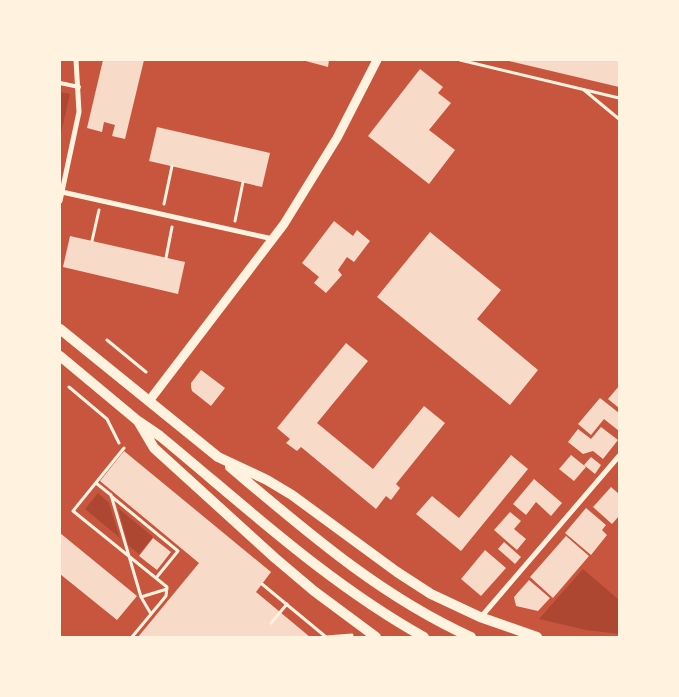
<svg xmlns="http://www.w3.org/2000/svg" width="679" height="697" font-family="'Roboto Condensed',sans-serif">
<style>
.green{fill:#ae4732}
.building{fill:#f7dbc8}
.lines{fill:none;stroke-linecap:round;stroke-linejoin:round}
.path{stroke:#fff3e0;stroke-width:3}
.service{stroke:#fff3e0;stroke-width:4}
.minor{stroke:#fff3e0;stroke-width:5}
.tertiary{stroke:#fff3e0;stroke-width:9}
.secondary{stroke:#fff3e0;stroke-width:10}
</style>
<rect width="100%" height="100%" fill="#c8553d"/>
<path class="green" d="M 60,92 L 70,94 L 60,137 Z
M 98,493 L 109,503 L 120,538 L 85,509 Z
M 118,508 L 153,537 L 139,554 L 128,545 Z
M 583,569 L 619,600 L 619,634 L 586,630 L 539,619 Z"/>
<path class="building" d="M 103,60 L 144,60 L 125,139 L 112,136 L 115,125 L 104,122 L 102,132 L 87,128 Z
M 302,60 L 329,60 L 328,67 Z
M 509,60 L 619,60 L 619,87 L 509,61 Z
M 420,69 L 443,87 L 438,93 L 451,103 L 429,130 L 455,150 L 429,184 L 368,136 Z
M 157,127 L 270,153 L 262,187 L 149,161 Z
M 334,221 L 353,236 L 357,230 L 370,241 L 354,262 L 347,257 L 338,270 L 342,275 L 326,293 L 314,283 L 319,277 L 302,263 Z
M 430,232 L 501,290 L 477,319 L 538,370 L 510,405 L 377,297 Z
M 70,236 L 185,262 L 178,294 L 63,267 Z
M 346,343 L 368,361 L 317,423 L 373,469 L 424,406 L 445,423 L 396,484 L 400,488 L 391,500 L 386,496 L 376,509 L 301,447 L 297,451 L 286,443 L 290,439 L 277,428 Z
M 201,370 L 225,388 L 211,406 L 192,391 L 191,387 L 191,383 Z
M 619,386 L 619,408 L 608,399 Z
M 600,398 L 619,413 L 619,431 L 604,419 L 591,435 L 578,424 Z
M 601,427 L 618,440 L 603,459 L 593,451 L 583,454 L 568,442 L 578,429 L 591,439 Z
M 124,451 L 271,572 L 256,592 L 310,637 L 138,637 L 199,563 L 100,481 Z
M 511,455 L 528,469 L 461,551 L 416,514 L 432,496 L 459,518 Z
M 571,455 L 586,467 L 574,481 L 559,469 Z
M 591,457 L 601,465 L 595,474 L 584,465 Z
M 534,479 L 562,503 L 551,516 L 536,502 L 526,515 L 513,504 Z
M 611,487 L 619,494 L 619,516 L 612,524 L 593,507 Z
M 586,508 L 606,525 L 602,530 L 607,535 L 591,555 L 565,533 Z
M 510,512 L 521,521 L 514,529 L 526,539 L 517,550 L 494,530 Z
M 60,533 L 137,596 L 117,620 L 60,574 Z
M 566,536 L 589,556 L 553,598 L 530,577 Z
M 153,538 L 171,552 L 157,570 L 139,556 Z
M 504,542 L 521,557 L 515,564 L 498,549 Z
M 485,550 L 506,568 L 481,596 L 461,579 Z
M 529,580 L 550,598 L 538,611 L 516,606 L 514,597 Z"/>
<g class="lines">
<path class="path" d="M 460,60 L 619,98
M 584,90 L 619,119
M 164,204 L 172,166
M 235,221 L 243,182
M 92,241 L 99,210
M 166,258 L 172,227
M 107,340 L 146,372
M 69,387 L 107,419 L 119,443
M 124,448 L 73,511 L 167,587 L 166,596 L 132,637
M 96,483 L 111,495 L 141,597 L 151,614
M 111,496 L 178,551 L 156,578
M 262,584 L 326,637
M 141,597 L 167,589
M 271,623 L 287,604
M 326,637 L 352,635"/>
<path class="service" d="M 60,83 L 79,87"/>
<path class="minor" d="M 62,192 L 273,239
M 60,201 L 79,112 L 76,60
M 481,617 L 619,456"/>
<path class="tertiary" d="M 149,401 L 284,224 L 337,138 L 377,60"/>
<path class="secondary" d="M 60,329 L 218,457 L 267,480 L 292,495 L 397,572 L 431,594 L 480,617 L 537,637
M 60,356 L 138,421 L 154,448 L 275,558 L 314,591 L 376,637
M 138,421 L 160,436 C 245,506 327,583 424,637
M 230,467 C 306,531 380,596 471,637"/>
</g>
<rect width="679" height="697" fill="none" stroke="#fff3e0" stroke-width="122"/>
</svg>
